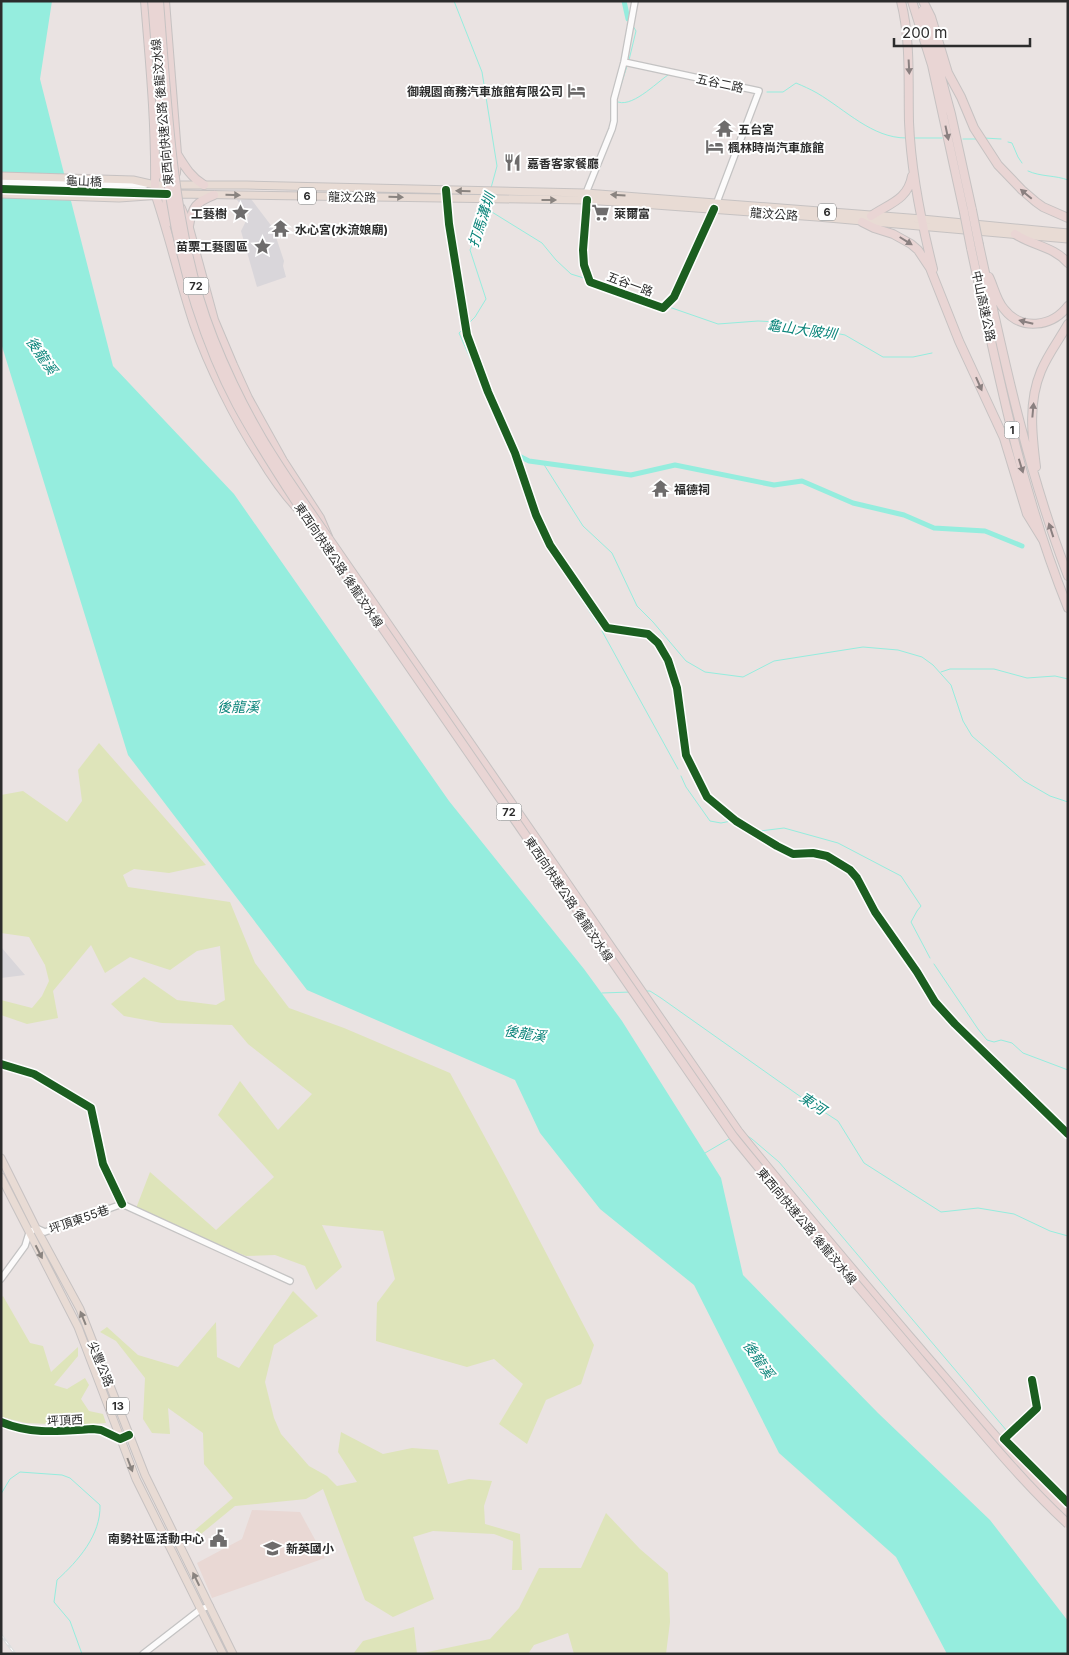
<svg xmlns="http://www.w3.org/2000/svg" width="1069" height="1655" font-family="Inter,'Noto Sans TC',sans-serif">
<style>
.industrial{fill:#d9d6da}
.education{fill:#e9d8d4}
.green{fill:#dee4ba}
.water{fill:#95edde}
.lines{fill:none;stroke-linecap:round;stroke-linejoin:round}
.stream{stroke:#95edde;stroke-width:1}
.canal{stroke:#95edde;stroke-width:5}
.minor-casing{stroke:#c4c3c3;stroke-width:8}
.major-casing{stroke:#c6c2c2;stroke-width:9}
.highway-casing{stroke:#c6c2c2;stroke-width:10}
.minor{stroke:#fcfbfb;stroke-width:5.5}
.major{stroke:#e8dbd4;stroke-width:7}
.highway{stroke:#e9d5d4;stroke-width:8}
.rail-casing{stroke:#dedfdf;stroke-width:3}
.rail{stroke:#fff;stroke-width:1;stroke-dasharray:4;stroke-linecap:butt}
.highway-bridge-casing{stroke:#c6c2c2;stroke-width:10;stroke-linecap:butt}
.highway-bridge{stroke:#e9d5d4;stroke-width:8}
.cycleway-casing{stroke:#fff;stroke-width:11}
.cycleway{stroke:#1b5e20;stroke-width:8}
.oneway{fill:#8a8080}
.oneway2{fill:#8a8480}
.labels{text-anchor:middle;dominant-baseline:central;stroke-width:4;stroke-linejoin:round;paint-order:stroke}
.shield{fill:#fff;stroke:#6b6b6b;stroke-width:1}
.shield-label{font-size:11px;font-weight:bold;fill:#2c2c2c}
.street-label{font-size:12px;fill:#2c2c2c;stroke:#fff}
.poi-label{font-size:12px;font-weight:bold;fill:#2c2c2c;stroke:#fff;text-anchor:start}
.water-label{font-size:14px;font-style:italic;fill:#0c857b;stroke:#fff}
</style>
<rect width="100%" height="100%" fill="#eae3e2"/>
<path class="industrial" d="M 251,199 L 273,228 L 284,261 L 283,266 L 286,277 L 257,287 L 241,231 L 249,215 L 237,200 Z
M 1,947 L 25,975 L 1,978 Z"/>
<path class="education" d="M 252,1510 L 300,1512 L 325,1558 L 212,1598 L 197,1563 L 242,1539 Z"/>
<path class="green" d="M 99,743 L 206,865 L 169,873 L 134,869 L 123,875 L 128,887 L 230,902 L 255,963 L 289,1008 L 344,1028 L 450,1073 L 507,1178 L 594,1345 L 581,1384 L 546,1400 L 527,1444 L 499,1424 L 523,1384 L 494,1359 L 467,1367 L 376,1341 L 377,1303 L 395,1279 L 383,1231 L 322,1225 L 342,1267 L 316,1290 L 305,1266 L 275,1255 L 246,1256 L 135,1211 L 150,1172 L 216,1230 L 274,1177 L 218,1115 L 240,1081 L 278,1130 L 312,1094 L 248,1044 L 232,1025 L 162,1023 L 124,1016 L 111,1004 L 144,977 L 177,1000 L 216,1005 L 225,1000 L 220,946 L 197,951 L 170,970 L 130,957 L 105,973 L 91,945 L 53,991 L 58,1018 L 27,1024 L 1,1015 L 1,1000 L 32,1008 L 42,996 L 49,981 L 45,965 L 29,937 L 1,933 L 1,795 L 23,791 L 67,822 L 82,801 L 78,770 Z
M 293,1291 L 318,1316 L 274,1345 L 265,1382 L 274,1418 L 281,1434 L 309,1466 L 327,1476 L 337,1486 L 357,1482 L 338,1452 L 341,1432 L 383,1454 L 412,1448 L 438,1450 L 448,1484 L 469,1479 L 492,1481 L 484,1506 L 485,1524 L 520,1534 L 522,1570 L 512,1570 L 513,1541 L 494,1534 L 433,1531 L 413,1537 L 434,1599 L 393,1617 L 365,1600 L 323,1489 L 306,1499 L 235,1506 L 201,1534 L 195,1530 L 233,1498 L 204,1464 L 203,1433 L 168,1408 L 170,1434 L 152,1433 L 143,1419 L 145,1378 L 116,1341 L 100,1332 L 107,1327 L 138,1355 L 178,1367 L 216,1322 L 217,1357 L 239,1368 Z
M 3,1296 L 30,1343 L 43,1346 L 51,1372 L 78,1347 L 78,1356 L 54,1385 L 67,1389 L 85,1378 L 89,1385 L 81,1399 L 89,1411 L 103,1414 L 106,1423 L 72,1425 L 26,1423 L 1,1417 L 1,1298 Z
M 606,1513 L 640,1549 L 668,1573 L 670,1622 L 666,1654 L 574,1654 L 568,1633 L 534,1645 L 528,1654 L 418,1654 L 490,1639 L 519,1608 L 539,1568 L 581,1568 Z
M 414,1627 L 417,1654 L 353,1654 L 363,1641 Z"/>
<path class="water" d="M 1,1 L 52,1 L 40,79 L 113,366 L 234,494 L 449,801 L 584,969 L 622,1021 L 721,1178 L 743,1275 L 878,1413 L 990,1520 L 1068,1621 L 1068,1654 L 947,1654 L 896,1557 L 779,1453 L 694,1285 L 600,1209 L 540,1133 L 515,1080 L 307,990 L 128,755 L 1,343 Z"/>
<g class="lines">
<path class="stream" d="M 454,1 L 482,72 L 497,166 L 491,188
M 629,60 L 636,31 L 633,26
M 619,91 L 627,66
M 767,92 L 783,92 L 796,83 C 803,86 810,89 817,93 C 846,110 872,138 906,138
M 616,101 C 630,110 656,83 668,75
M 913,138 L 942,138
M 984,138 L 1001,139
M 963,139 L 976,139
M 1008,142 L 1012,143 L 1018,157 L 1022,163
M 1028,171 C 1041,177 1055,175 1068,180
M 487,209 L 542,243 L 556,260 L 571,274 L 587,279
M 669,307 L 718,324 L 758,321 L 777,322 L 845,335 L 883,357 L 913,357 L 932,353
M 467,325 L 475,317 L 486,299 L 470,250 L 485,214 L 488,202
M 464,328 L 459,333 L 484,389
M 543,463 L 583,526 L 612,553 L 637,606 L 653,622 L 686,661 L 705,672 L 743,677 L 774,661 L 863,647 L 898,650 L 922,657 L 933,665 L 951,685 L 963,721 L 972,736 L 1024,781 L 1050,796 L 1068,802
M 527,497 L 535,524 L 547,547 L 597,623
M 602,631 L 678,769
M 941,672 L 950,669 L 994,669 L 1027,678 L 1055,676 L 1068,679
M 681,776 L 686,787 L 710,821 L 721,823 L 731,821
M 740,819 L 760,831 L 784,828 L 838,843 L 901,876 L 921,906 L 917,911 L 911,922 L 930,958
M 934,964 L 978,1029 L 987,1040 L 994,1042 L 1001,1040 L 1012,1043 L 1023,1053 L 1068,1070
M 645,991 L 650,991 L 661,998 L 801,1097 L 838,1121 L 864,1163 L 941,1212 L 978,1208 L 1014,1214 L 1050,1231 L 1068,1236
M 602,993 L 631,992
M 746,1135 L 752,1139 L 779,1162 L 1007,1431
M 705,1153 L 729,1139
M 1,1494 L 10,1479 L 20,1472 L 62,1475 L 70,1478 L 100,1505 C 101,1535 78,1561 57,1580 L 54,1602 L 70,1621 L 82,1654"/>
<path class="canal" d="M 624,1 L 628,19
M 515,454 L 529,461 L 631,475 L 675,465 L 774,485 L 802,481 L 853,503 L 904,515 L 934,528 L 985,531 L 1022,546"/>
<defs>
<path id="minor" d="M 624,62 L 759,91 L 717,202
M 1,182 L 145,185
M 1,189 L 144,194
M 586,193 L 612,129 L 614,121 L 614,99 L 624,62 L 635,1
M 446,195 L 467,335 L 488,392 L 515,453 L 536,515 L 550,545 L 607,628 L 648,634 L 658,643 L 668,660 L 677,688 L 686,755 L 707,797 L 736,821 L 777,846 L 793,854 L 813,853 L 827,856 L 850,870 L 857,878 L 875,912 L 917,972 L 935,1002 L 955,1024 L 1068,1134
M 587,200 L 583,250 L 584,265 L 590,282 L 663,308 L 674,297 L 714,209
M 1,1064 L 34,1074 L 91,1108 L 103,1164 L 122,1204
M 122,1204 L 290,1281
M 1,1279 L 25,1246 L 29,1233 L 36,1228 L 45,1232 L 122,1204
M 1032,1380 L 1037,1408 L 1004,1439 L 1068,1503
M 1,1422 C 32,1435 61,1431 93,1429 L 101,1430 L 120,1439 L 129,1435
M 143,1654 L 201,1609 L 210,1606"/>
<path id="major" d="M 1,176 L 133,180 L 155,185 L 247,185 L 586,193 L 922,219 L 1068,233
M 1,194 L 119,198 L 176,194 L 587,200 L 817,217 L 1068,239
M 1,1158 L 36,1228 L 80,1309 L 145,1475 L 233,1654
M 1,1177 L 78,1327 L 136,1479 L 223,1654"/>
<path id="highway" d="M 145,1 C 150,62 156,124 155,185
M 165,1 L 177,154 C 185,167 191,177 204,185
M 901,1 C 911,41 908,82 909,122 C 911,172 921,221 933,269
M 912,1 L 932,65 L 964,212
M 923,1 L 931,17 L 948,73 L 961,97 L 974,128 L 998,165 L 1022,190 L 1036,202 L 1043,207 L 1068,218
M 923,10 L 951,114 L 972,210
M 157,161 L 166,184 L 167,223
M 176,173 L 177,154
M 156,196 C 170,238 180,282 194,324 C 209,367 235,419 260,457 C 272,477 284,495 301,512
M 181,208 L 189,228 L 214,320 L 233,365 L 248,398 L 283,461 L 320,518 L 329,539 L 738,1131 C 794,1201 852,1269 910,1337 C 962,1397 1012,1458 1068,1515
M 871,216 C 888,204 908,200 912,176
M 862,222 L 874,228 L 893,234 L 911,244 L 918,250 L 930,268 L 959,341 L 1004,438 L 1027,514 L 1043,540
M 189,226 C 192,207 196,202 214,195
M 1015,234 C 1033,246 1053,246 1068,263
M 979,245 C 1003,356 1027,469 1068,576
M 971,248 C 997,369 1021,492 1068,608
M 989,277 C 994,287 996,300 1004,309 C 1021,331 1052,327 1068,306
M 1036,467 C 1032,435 1028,402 1041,371 C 1048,354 1059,340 1068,324"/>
</defs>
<use href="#minor" class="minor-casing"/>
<use href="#major" class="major-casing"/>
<use href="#highway" class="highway-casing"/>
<use href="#minor" class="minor"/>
<use href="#major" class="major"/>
<use href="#highway" class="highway"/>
<defs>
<path id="rail" d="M 1,1635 L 15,1654"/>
</defs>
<use href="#rail" class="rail-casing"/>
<use href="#rail" class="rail"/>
<defs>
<path id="highway-bridge" d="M 152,1 C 158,68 161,135 171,201 C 181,267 205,345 237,405 C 258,444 282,480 306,517 L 733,1136 C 795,1213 859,1287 923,1363 C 970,1417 1015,1475 1068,1524
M 159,1 C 167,100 171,201 199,297 C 215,351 247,417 278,464 C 294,489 312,514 329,539
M 972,210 L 979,245
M 964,212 L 971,248"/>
</defs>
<use href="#highway-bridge" class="highway-bridge-casing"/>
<use href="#highway-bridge" class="highway-bridge"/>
<defs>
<path id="cycleway" d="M 1,189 L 167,194
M 446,190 L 449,224 L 467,335 L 488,392 L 515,453 L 536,515 L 550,545 L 607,628 L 648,634 L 658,643 L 668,660 L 677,688 L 686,755 L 707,797 L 736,821 L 777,846 L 793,854 L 813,853 L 827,856 L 850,870 L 857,878 L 875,912 L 917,972 L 935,1002 L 955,1024 L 1068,1134
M 587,200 L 583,250 L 584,265 L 590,282 L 663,308 L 674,297 L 714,209
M 1,1064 L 34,1074 L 91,1108 L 103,1164 L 122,1204
M 1032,1380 L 1037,1408 L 1004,1439 L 1068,1503
M 1,1422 C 32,1435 61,1431 93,1429 L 101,1430 L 120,1439 L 129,1435"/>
</defs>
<use href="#cycleway" class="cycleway-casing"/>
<use href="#cycleway" class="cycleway"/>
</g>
<defs><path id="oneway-solid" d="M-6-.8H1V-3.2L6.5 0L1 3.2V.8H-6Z" transform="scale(1.25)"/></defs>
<g class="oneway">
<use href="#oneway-solid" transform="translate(909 67) rotate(87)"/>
<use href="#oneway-solid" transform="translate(947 133) rotate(78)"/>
<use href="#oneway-solid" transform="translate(1026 194) rotate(-140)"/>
<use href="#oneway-solid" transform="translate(906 241) rotate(32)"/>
<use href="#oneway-solid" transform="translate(1026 322) rotate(-166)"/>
<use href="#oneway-solid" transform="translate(979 384) rotate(66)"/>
<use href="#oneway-solid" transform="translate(1033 410) rotate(-85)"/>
<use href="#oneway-solid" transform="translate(1021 466) rotate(73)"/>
<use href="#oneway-solid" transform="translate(1051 530) rotate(-108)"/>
</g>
<g class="oneway2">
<use href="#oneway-solid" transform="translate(463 191) rotate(-179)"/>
<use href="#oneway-solid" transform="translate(233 195) rotate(1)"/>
<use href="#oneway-solid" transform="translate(618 195) rotate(-176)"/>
<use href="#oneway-solid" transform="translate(396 197) rotate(1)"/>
<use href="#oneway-solid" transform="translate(549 200)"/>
<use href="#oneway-solid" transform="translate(39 1252) rotate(63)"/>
<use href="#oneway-solid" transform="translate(83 1318) rotate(-112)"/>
<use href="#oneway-solid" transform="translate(130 1465) rotate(69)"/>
<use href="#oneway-solid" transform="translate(196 1579) rotate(-116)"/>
</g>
<defs>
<symbol id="hotel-bare" viewBox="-9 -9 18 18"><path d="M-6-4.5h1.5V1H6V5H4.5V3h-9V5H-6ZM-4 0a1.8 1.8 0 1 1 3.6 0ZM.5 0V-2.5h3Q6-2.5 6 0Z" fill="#6e6c6c" stroke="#fff" stroke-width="2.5" paint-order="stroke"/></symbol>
<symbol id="temple-bare" viewBox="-9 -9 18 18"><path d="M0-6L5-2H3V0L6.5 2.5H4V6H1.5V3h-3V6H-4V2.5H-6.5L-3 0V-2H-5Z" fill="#6e6c6c" stroke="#fff" stroke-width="2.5" paint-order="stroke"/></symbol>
<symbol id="restaurant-bare" viewBox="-9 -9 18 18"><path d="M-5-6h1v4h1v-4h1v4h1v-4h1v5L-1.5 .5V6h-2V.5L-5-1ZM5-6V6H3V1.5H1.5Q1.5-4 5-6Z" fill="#6e6c6c" stroke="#fff" stroke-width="2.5" paint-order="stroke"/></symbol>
<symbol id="sight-bare" viewBox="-9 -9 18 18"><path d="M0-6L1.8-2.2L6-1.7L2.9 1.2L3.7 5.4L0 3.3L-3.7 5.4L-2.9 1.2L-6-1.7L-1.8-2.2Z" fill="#6e6c6c" stroke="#fff" stroke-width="2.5" paint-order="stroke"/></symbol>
<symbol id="supermarket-bare" viewBox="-9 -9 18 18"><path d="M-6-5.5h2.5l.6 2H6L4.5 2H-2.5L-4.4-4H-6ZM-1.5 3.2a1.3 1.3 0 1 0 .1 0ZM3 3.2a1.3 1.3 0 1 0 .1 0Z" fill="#6e6c6c" stroke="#fff" stroke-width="2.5" paint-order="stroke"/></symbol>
<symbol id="civic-bare" viewBox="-9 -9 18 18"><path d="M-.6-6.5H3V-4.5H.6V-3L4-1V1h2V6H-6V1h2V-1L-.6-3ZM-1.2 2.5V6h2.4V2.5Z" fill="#6e6c6c" stroke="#fff" stroke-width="2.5" paint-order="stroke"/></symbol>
<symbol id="school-bare" viewBox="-9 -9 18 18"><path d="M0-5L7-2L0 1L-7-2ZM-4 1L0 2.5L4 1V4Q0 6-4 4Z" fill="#6e6c6c" stroke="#fff" stroke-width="2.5" paint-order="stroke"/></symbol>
</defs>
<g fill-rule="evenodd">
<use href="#hotel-bare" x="564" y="78" width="25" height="25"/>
<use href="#temple-bare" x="712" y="116" width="25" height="25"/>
<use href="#hotel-bare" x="702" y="134" width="25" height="25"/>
<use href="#restaurant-bare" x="500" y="150" width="25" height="25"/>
<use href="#sight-bare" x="228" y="200" width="25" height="25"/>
<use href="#supermarket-bare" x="588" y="200" width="25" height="25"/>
<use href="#temple-bare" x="268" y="216" width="25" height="25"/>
<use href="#sight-bare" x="250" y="234" width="25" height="25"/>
<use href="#temple-bare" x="648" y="476" width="25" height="25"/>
<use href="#civic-bare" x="206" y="1526" width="25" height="25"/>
<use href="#school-bare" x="260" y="1536" width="25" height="25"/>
</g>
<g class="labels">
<g class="shield">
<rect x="298" y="187.5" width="18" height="17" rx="4"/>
<rect x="818" y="203.5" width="18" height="17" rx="4"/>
<rect x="183.5" y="277.5" width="25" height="17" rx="4"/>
<rect x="1004.5" y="421.5" width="15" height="17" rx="4"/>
<rect x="496.5" y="803.5" width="25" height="17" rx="4"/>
<rect x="107" y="1397.5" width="22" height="17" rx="4"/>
</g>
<g class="shield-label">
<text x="307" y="196">6</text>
<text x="827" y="212">6</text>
<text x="196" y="286">72</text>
<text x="1012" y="430">1</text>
<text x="509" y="812">72</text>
<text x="118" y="1406">13</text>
</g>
<g class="street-label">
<text transform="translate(720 83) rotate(12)">五谷二路</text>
<text transform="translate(162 112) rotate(-95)">東西向快速公路 後龍汶水線</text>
<text transform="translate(84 181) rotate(2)">龜山橋</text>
<text transform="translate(352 197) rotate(1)">龍汶公路</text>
<text transform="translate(774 214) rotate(4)">龍汶公路</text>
<text transform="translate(630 284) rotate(20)">五谷一路</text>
<text transform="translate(984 306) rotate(78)">中山高速公路</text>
<text transform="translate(339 565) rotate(56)">東西向快速公路 後龍汶水線</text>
<text transform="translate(569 899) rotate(56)">東西向快速公路 後龍汶水線</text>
<text transform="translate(79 1219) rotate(-19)">坪頂東55巷</text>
<text transform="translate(807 1226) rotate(50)">東西向快速公路 後龍汶水線</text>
<text transform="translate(101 1364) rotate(68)">尖豐公路</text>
<text transform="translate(65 1420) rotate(-3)">坪頂西</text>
</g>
<g class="poi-label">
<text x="563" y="91" text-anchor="end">御親園商務汽車旅館有限公司</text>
<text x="738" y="129">五台宮</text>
<text x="728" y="147">楓林時尚汽車旅館</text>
<text x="527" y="163">嘉香客家餐廳</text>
<text x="227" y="213" text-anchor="end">工藝樹</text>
<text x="614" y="213">萊爾富</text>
<text x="295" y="229">水心宮(水流娘廟)</text>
<text x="248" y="246" text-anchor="end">苗栗工藝園區</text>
<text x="674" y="489">福德祠</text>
<text x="204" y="1538" text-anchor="end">南勢社區活動中心</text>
<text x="286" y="1548">新英國小</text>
</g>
<g class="water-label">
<text transform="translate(481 220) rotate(-72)">打馬溝圳</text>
<text transform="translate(802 329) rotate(8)">龜山大陂圳</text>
<text transform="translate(42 355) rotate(55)">後龍溪</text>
<text x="238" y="706">後龍溪</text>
<text transform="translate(525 1033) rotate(9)">後龍溪</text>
<text transform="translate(813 1103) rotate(34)">東河</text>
<text transform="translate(759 1359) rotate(55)">後龍溪</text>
</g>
</g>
<rect width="1069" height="1655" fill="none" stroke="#2c2c2c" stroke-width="5"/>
<path d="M894 38v8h136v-8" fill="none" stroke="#2c2c2c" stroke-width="2.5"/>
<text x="902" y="38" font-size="15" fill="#2c2c2c" stroke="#ffffff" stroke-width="4" paint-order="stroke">200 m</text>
</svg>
